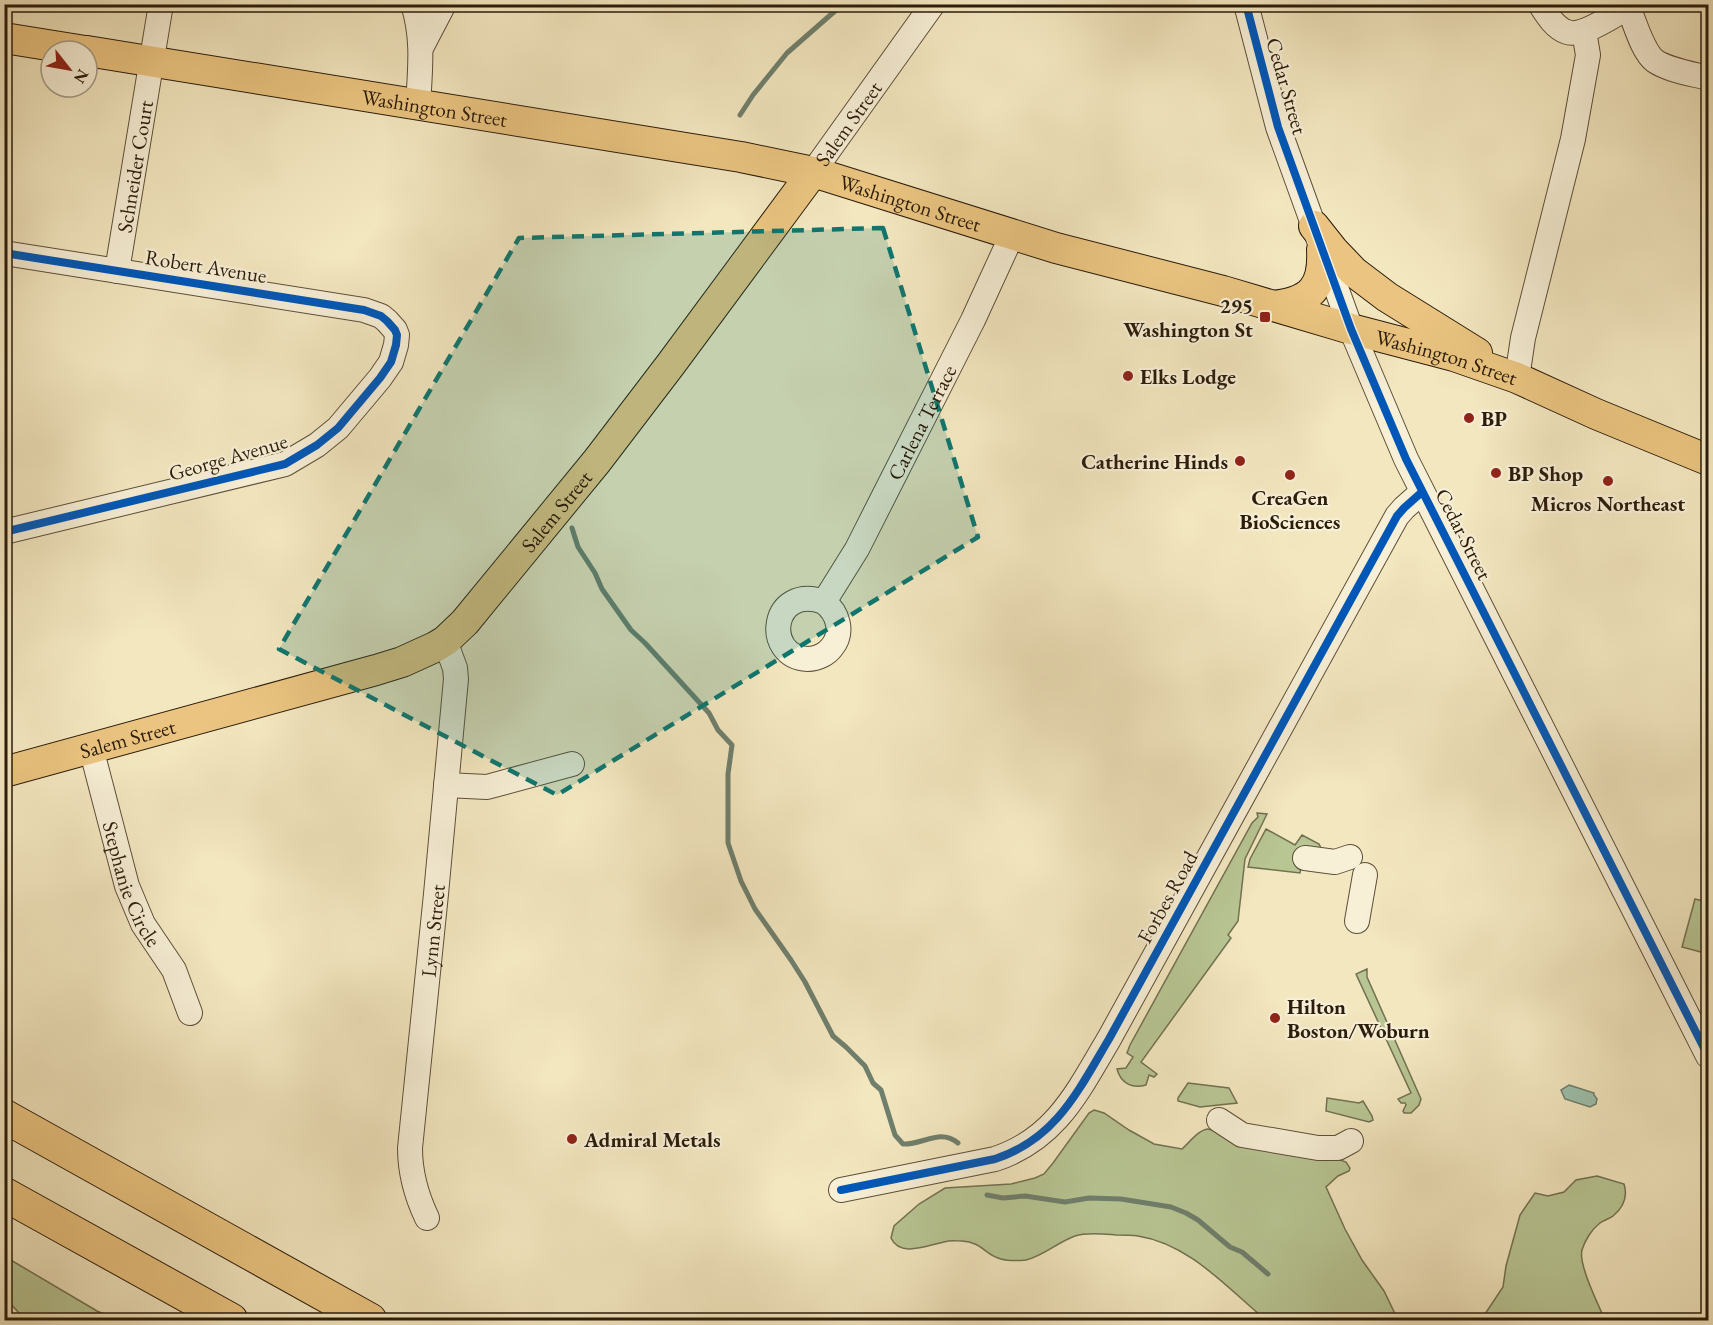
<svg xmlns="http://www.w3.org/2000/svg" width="1713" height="1325" font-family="'EB Garamond',serif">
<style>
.green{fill:#b8c694;stroke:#727150;stroke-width:1.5}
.water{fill:#9dc1ac;stroke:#6f7f6c;stroke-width:1.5}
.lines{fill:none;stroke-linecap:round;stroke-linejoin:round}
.stream{stroke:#6f7f6c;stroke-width:5}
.minor-casing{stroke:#5d4f38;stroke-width:26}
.major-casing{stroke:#2b1c0b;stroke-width:32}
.highway-casing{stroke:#2b1c0b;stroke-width:35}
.minor{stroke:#f7efd6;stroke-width:24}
.major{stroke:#eac480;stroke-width:30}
.highway{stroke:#eac480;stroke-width:33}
.cycleway-casing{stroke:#f7efd6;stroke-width:11}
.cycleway{stroke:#0057b8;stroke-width:8}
.marked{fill:#0f766e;fill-opacity:0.2;stroke:#0f766e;stroke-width:4.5;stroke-dasharray:12 8;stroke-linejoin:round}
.poi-dot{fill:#8f2418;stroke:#f7efd6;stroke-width:2}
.labels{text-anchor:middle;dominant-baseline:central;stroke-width:4.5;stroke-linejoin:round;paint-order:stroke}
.street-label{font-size:21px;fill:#2b1c0b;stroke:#f7efd6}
.poi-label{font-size:21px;font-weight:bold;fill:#2b1c0b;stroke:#f7efd6;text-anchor:start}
</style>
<rect width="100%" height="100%" fill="#f3e7c0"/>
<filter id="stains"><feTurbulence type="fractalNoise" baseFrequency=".00333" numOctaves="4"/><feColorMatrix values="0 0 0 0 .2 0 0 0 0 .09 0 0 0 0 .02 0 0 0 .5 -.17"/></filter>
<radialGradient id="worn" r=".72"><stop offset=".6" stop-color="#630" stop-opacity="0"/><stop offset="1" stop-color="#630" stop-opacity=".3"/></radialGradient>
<path class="green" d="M 1257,813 L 1267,814 L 1245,859 L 1238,921 L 1228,935 L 1231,938 L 1141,1062 L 1157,1074 L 1154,1077 L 1149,1075 L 1146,1085 C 1133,1089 1121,1084 1117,1069 L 1126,1068 L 1133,1057 L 1127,1053 L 1130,1045 L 1252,823 L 1258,817 Z
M 1266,829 L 1295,845 L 1302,835 L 1319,844 L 1321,848 L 1303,852 L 1300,873 L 1248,867 L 1250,859 Z
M 1695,899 L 1708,902 L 1708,954 L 1682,947 Z
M 1367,969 L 1367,977 L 1421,1099 L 1419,1105 L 1411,1113 L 1404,1113 L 1403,1111 L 1406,1105 L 1405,1103 L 1401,1103 L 1398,1099 L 1411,1093 L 1356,974 Z
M 1188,1083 L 1229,1088 L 1237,1103 L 1200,1107 L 1178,1101 L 1178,1098 Z
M 1327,1098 L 1359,1103 L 1363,1101 L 1372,1116 L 1373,1120 L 1369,1122 L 1326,1111 Z
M 1094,1110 L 1104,1113 L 1129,1130 L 1154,1144 L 1182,1149 C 1190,1142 1198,1130 1208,1129 L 1335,1158 L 1346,1162 L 1350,1168 L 1349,1171 L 1338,1176 L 1326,1187 L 1345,1229 L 1362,1260 L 1384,1291 L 1398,1320 L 1266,1320 C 1228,1289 1190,1244 1138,1236 C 1131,1235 1123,1235 1116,1235 C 1103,1234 1087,1232 1075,1236 C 1058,1242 1043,1256 1026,1260 C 1018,1261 1005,1261 998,1258 C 984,1253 981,1242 962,1241 C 956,1241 950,1240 944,1242 C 928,1245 900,1258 891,1238 L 894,1226 L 919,1204 L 945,1188 L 1011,1184 L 1035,1178 L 1044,1174 L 1053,1163 L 1089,1113 Z
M 1597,1176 L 1624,1184 C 1628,1197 1624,1207 1613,1216 C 1609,1219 1604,1220 1600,1223 C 1592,1229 1585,1240 1582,1250 C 1578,1264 1599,1306 1605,1320 L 1481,1320 L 1503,1287 L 1506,1266 L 1520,1215 L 1535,1193 L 1548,1196 L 1564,1192 L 1576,1180 Z
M 4,1256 L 97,1311 L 118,1320 L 24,1320 L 20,1314 L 5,1298 Z"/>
<path class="water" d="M 1569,1085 L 1594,1093 L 1594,1095 L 1597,1099 L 1596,1104 L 1590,1107 L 1565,1099 L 1561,1090 Z"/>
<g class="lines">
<path class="stream" d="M 740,115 L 753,95 L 787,53 L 843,4
M 572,528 L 578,547 L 595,573 L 602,589 L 631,630 L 645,643 L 709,713 L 718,730 L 732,745 L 728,774 L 728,843 L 741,881 L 755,909 L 791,960 L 805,982 L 833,1036 L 846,1047 L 865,1066 L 873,1083 L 881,1090 L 895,1135 L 903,1144 C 923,1145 940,1128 958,1143
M 987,1195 L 1003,1198 L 1025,1196 L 1065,1202 L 1089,1198 L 1121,1199 L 1171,1207 L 1186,1213 L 1198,1220 L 1230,1247 L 1242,1252 L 1268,1274"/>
<defs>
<g id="minor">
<path d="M 413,4 C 424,38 420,71 418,105"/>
<path d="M 1246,4 L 1278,127 L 1351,329 L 1406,459 L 1708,1056"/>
<path d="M 1540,4 C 1547,15 1555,28 1567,32 C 1582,38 1619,12 1633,4"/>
<path d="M 1628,7 C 1635,22 1642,51 1655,61 C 1668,70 1693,74 1708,78"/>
<path d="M 421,48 L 444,4"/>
<path id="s1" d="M 813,172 L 933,4"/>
<path d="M 4,253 L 364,310 L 381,316 L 387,321 L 395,330 L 397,335 L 396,345 L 391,362 L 380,378 L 338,428 L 317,445 L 285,464 L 4,532"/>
<path id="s2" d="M 117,271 L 161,4"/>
<path d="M 1517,378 L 1523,338 L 1573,139 L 1588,55 L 1584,31"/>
<path id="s3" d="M 824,602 C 771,583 762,657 808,659 C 817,659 827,654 832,647 C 844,632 838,613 824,602 L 857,549 L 973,320 L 1012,235"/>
<path id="s4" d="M 91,748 L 127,886 L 143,924 L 174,970 L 190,1013"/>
<path d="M 446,785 L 487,787 L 572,764"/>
<path d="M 1305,858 L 1335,862 L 1350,857"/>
<path d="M 1357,921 L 1365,875"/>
<path d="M 1219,1120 L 1242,1135 L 1318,1148 L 1338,1148 L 1351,1141"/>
<path d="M 841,1190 L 995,1159 C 1056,1139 1078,1091 1109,1039 L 1397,516 L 1404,508 L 1422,492"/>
<path id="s5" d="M 427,1218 C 416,1195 410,1173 410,1148 L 436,894 L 456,679 L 455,668 L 445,641"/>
</g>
<g id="major">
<path d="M 4,38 L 85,51"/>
<path id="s6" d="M 87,51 L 741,157 L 813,172 L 1056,248 L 1223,291 L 1351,329 L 1454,356 L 1517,378 L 1596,414 L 1708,460"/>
<path d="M 1314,226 L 1333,250 L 1354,272 L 1387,297 L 1477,353"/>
<path d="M 1273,306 C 1311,302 1324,287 1322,250"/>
<path id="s7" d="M 4,772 L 376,670 L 402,662 L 435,647 L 445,641 L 465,622 L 597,461 L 671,364 L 813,172"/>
</g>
<path id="highway" d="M 4,1116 L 370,1320
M 4,1194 L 231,1320"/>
</defs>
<use href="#minor" class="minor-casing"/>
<use href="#major" class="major-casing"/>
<use href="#highway" class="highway-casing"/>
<use href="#minor" class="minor"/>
<use href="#major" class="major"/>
<use href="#highway" class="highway"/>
<defs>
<path id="cycleway" d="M 1246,4 L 1278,127 L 1351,329 L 1406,459 L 1708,1056
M 4,253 L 364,310 L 381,316 L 387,321 L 395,330 L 397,335 L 396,345 L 391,362 L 380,378 L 338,428 L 317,445 L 285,464 L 4,532
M 841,1190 L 995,1159 C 1056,1139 1078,1091 1109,1039 L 1397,516 L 1404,508 L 1422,492"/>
</defs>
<use href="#cycleway" class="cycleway-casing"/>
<use href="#cycleway" class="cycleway"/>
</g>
<path class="marked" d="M 883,228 L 978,537 L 557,795 L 279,649 L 519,238 Z"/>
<g class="poi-dot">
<rect x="1259" y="311" width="12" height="12" rx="3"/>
<circle cx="1128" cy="376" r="6"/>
<circle cx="1469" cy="418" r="6"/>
<circle cx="1240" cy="461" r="6"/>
<circle cx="1496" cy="473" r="6"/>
<circle cx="1290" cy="475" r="6"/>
<circle cx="1608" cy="481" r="6"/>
<circle cx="1275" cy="1018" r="6"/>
<circle cx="572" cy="1139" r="6"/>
</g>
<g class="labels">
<g class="street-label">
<text transform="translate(1287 86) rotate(74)">Cedar Street</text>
<text stroke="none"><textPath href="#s6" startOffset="352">Washington Street</textPath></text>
<text stroke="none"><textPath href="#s1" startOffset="60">Salem Street</textPath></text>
<text stroke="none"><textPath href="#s2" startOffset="106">Schneider Court</textPath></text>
<text stroke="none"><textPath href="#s6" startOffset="838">Washington Street</textPath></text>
<text transform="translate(206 266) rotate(9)">Robert Avenue</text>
<text stroke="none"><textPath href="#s6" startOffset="1396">Washington Street</textPath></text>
<text stroke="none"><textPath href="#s3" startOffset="394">Carlena Terrace</textPath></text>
<text transform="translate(228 457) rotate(-16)">George Avenue</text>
<text stroke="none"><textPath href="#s7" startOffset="632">Salem Street</textPath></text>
<text transform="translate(1464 534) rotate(63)">Cedar Street</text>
<text stroke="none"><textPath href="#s7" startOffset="128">Salem Street</textPath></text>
<text stroke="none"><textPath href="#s4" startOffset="142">Stephanie Circle</textPath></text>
<text transform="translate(1167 897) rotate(-61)">Forbes Road</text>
<text stroke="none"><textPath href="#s5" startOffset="291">Lynn Street</textPath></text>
</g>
<g class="poi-label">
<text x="1253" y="305" text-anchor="end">295<tspan x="1253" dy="24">Washington St</tspan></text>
<text x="1140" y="376">Elks Lodge</text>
<text x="1481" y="418">BP</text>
<text x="1228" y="461" text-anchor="end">Catherine Hinds</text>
<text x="1508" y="473">BP Shop</text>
<text x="1290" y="497" text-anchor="middle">CreaGen<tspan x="1290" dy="24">BioSciences</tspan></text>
<text x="1608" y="503" text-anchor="middle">Micros Northeast</text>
<text x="1287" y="1006">Hilton<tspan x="1287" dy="24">Boston/Woburn</tspan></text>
<text x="584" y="1139">Admiral Metals</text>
</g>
</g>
<rect width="1713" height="1325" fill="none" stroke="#f3e7c0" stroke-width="24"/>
<rect x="6" y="6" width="1701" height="1313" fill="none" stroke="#2b1c0b" stroke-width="3"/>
<rect x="12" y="12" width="1689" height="1301" fill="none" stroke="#2b1c0b" stroke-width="1.5"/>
<g transform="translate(69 69) rotate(121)"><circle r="28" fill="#f7efd6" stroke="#a59b85" stroke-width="1.5"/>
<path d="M0-4.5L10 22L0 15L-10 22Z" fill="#8f2418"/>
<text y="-9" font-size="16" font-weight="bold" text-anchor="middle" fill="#2b1c0b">N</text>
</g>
<rect width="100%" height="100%" filter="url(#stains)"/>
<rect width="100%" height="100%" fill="url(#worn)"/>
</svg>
